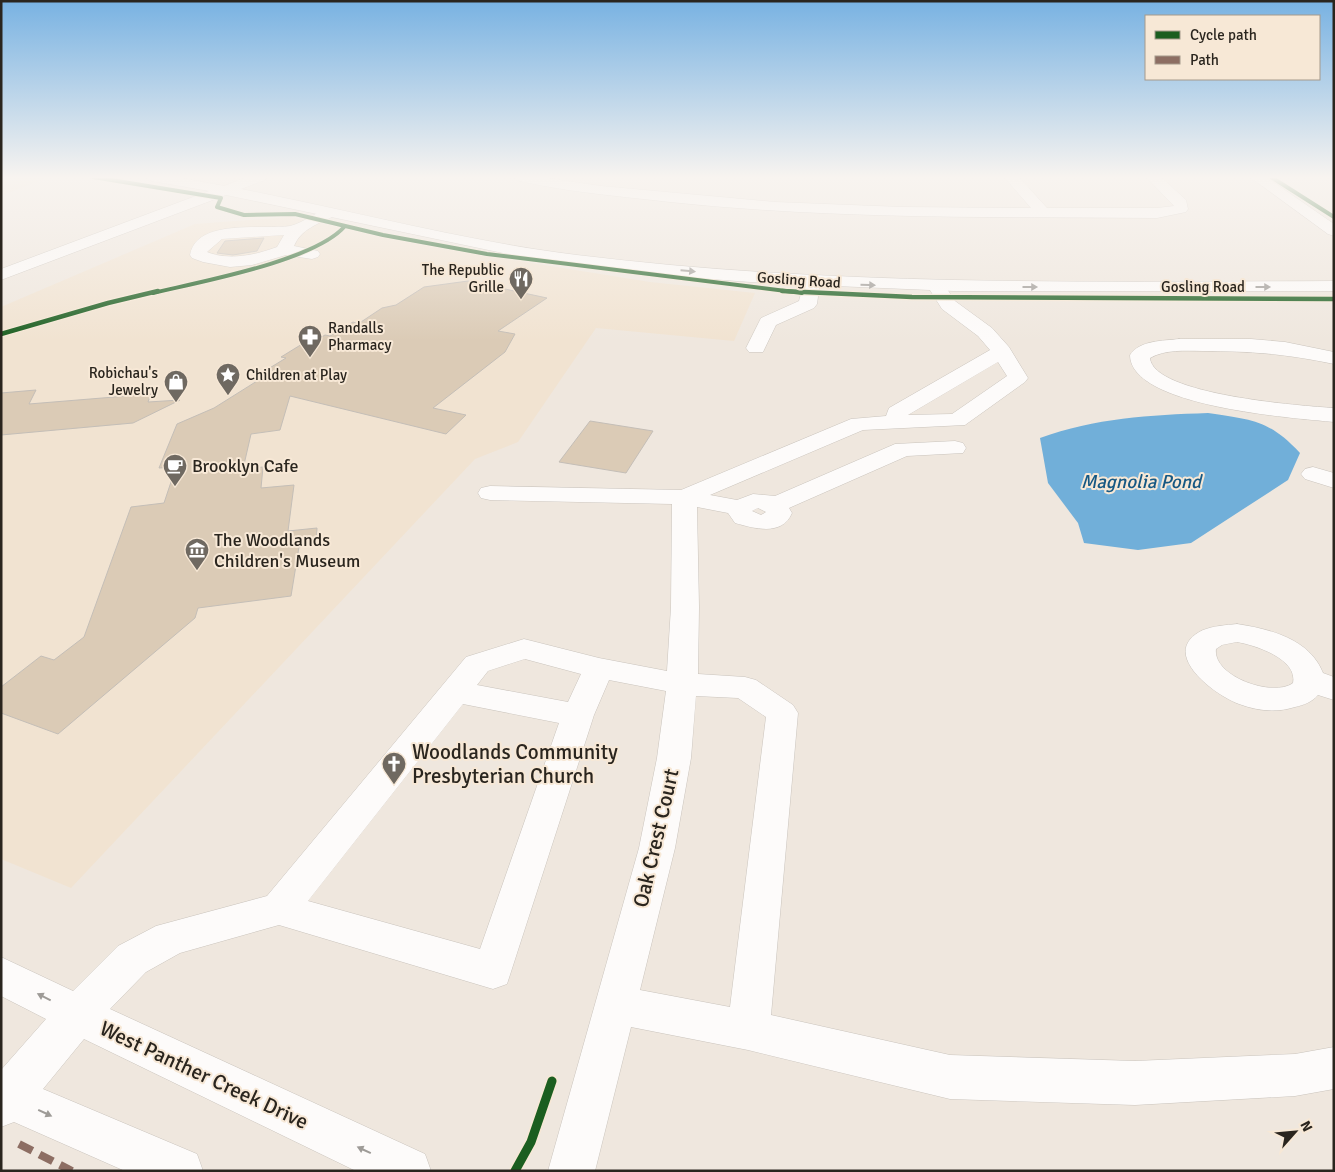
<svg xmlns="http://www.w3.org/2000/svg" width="1335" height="1172" font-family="Signika,sans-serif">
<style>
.built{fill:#f1e3d1}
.water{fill:#71afd9}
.building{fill:#dbcbb6;stroke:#c4beb7}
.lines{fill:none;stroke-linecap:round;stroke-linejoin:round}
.minor-casing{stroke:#cac4bd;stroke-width:1}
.major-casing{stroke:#cac4bd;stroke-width:1}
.minor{fill:#fdfbfa;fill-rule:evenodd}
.major{fill:#fdfbfa;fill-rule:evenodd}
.quiet{stroke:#8d6e63;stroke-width:8;stroke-dasharray:15 8;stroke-linecap:butt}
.cycleway-far2-casing{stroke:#f7e8d6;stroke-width:5.5}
.cycleway-far1-casing{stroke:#f7e8d6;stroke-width:7}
.cycleway-casing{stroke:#f7e8d6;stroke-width:12}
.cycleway-far2{stroke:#1b5e20;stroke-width:4}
.cycleway-far1{stroke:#1b5e20;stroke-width:4.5}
.cycleway{stroke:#1b5e20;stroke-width:9}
.oneway{fill:#9e9b97}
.labels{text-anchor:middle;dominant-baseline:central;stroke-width:4;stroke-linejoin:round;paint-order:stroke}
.far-poi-label{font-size:15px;fill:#2a251e;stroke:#f7e8d6;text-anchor:end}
.far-street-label{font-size:15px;fill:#2a251e;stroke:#f7e8d6}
.poi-label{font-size:18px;fill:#2a251e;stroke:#f7e8d6;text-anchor:start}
.water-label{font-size:19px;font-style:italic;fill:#165883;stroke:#f7e8d6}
.near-poi-label{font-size:21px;fill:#2a251e;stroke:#f7e8d6;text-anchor:start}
.near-street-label{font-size:21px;fill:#2a251e;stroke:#f7e8d6}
</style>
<rect width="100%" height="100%" fill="#efe7de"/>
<path class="built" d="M 1,177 L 47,177 L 1,196 Z
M 290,217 L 450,250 L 650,282 L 755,293 L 734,341 L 596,328 L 518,442 L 475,459 L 71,888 L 1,859 L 1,307 L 195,224 Z"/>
<path class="water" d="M 1208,413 C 1252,420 1268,419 1300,453 L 1288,480 L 1191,543 L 1138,550 L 1084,543 L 1078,523 L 1048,483 L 1040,438 C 1095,418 1150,415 1208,413 Z"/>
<path class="building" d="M 264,238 L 257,251 L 233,255 L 217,253 L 225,241 Z
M 468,281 L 547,298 L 498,331 L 515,334 L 505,352 L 433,408 L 466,415 L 446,434 L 290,396 L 280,430 L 251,434 L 243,469 L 263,467 L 261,488 L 294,485 L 288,531 L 317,528 L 316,545 L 299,547 L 291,596 L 198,608 L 195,618 L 58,734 L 1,713 L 1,687 L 41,656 L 54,660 L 84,637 L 131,507 L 164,503 L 176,467 L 159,468 L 177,424 L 214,408 L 273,371 L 268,369 L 286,358 L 281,357 L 307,341 L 313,342 L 325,335 L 330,336 L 353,322 L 358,324 L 382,308 L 396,305 L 424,287 Z
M 36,390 L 29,404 L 151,394 L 148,402 L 180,400 L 133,423 L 1,435 L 1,393 Z
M 590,421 L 653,431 L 626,473 L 559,462 Z"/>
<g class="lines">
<defs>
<path id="minor" d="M 514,177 L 539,177 L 601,186 L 775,202 L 902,207 L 1031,208 L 1004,177 L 1019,177 L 1047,208 L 1157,208 L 1174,206 L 1146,177 L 1161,177 L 1186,200 L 1188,209 L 1186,212 L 1157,218 C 994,217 831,219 670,202 C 618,196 566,192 516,180 Z
M 1250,177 L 1266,177 L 1334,224 L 1334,236 L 1328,234 Z
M 329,208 L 337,213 L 334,216 C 318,224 301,229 294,246 L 318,251 L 320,254 L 318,257 L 312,259 L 286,255 L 252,265 L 230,267 L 203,262 L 192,258 L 190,255 C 196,218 263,230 290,226 C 303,223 316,212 329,208 ZM 284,235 L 277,247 C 255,255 230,261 207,252 L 222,239 Z
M 811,277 L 817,278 L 820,282 L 817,304 L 814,308 L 776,325 L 763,352 L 749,352 L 746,348 L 761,318 L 799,301 L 805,278 Z
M 937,282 L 943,283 L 955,301 L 992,328 L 1009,347 L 1028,378 L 1025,382 L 965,425 L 863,430 L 710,495 L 737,500 L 753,494 L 775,496 L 895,444 L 955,441 L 963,443 L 966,448 L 963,453 L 907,456 L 789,508 L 792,513 C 782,537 753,528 735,523 L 728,513 L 697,507 L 699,607 L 698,674 L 745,677 L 756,680 L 793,705 L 798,713 L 771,1015 L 950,1055 L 1135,1061 L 1295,1054 L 1334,1047 L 1334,1089 L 1295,1096 L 1135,1105 L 950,1099 L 748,1050 L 631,1027 L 595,1171 L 548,1171 L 639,848 L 657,758 L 666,691 L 609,680 L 594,715 L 507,984 L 493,989 L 279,925 L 180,953 L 146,972 L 110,1009 L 425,1154 L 431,1171 L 356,1171 L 84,1039 L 43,1089 L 197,1154 L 203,1171 L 125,1171 L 14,1122 L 1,1127 L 1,1070 L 46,1019 L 1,996 L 1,957 L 73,991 L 118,946 L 156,926 L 267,896 L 466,657 L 524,639 L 599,658 L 667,671 L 671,607 L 672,504 L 490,500 L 481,498 L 478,493 L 481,488 L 490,486 L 681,490 L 851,419 L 886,416 L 889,408 L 990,350 L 978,336 L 942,309 L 928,287 L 931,283 ZM 998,362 L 1007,376 L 952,414 L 908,415 ZM 758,508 L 766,512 L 761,515 L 752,511 ZM 525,659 L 581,674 L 568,702 L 477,685 L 488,671 ZM 696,696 L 738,698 L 766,717 L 730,1007 L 640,990 L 675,848 L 691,758 ZM 463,704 L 559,723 L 480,949 L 308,901 Z
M 1179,339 L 1251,339 L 1285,342 L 1334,352 L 1334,364 C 1287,354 1250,351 1203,351 C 1185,351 1166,349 1150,358 C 1153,395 1303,406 1334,408 L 1334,422 C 1295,418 1130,407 1130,355 C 1140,340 1163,341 1179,339 Z
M 1313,467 L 1334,473 L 1334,488 L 1305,479 L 1301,474 L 1305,469 Z
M 1237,624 C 1270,629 1310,639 1323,673 L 1334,677 L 1334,700 L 1318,695 C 1312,702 1304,705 1295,707 C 1276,713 1258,711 1239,704 C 1214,695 1157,652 1203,630 C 1213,626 1226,625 1237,624 ZM 1237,642 C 1255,645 1298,659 1293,683 C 1273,698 1212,676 1216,649 L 1222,645 Z"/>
<path id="major" d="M 145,177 L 176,177 L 224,186 L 247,177 L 267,177 L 265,180 L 241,189 C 353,211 464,241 577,255 C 828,286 1081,282 1334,281 L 1334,291 L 954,291 L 764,283 L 670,276 L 522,257 L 226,195 L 1,280 L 1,269 L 209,191 L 152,181 Z"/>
</defs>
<use href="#minor" class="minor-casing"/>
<use href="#major" class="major-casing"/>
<use href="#minor" class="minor"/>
<use href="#major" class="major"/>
<path class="quiet" d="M 19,1144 L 72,1171"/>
<defs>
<path id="cycleway-far2" d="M 93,177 L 221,198 L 217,207 L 244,215 L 295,214 L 383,235 L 487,254 L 802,293
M 1271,177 L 1334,217
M 153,293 C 199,282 315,261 345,226"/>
<path id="cycleway-far1" d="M 782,291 L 912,297 L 1334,299
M 1,334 L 108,303 L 158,291"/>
<path id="cycleway" d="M 515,1171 L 531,1142 L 552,1081"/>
</defs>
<use href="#cycleway-far2" class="cycleway-far2-casing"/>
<use href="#cycleway-far1" class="cycleway-far1-casing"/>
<use href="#cycleway" class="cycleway-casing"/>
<use href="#cycleway-far2" class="cycleway-far2"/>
<use href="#cycleway-far1" class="cycleway-far1"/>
<use href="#cycleway" class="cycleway"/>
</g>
<defs><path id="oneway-solid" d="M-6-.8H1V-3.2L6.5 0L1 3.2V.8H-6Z" transform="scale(1.25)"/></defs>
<g class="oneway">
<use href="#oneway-solid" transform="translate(688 271) rotate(5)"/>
<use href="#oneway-solid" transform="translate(868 285) rotate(2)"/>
<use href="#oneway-solid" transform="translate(1030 287)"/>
<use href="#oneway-solid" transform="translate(1263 287)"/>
<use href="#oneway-solid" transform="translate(44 997) rotate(-153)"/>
<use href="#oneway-solid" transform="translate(45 1113) rotate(25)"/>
<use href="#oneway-solid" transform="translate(364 1150) rotate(-155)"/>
</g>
<linearGradient id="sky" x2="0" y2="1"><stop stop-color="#78b2e2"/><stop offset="0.52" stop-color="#f8f4f0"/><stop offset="1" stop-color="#f8f4f0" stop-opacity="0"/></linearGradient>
<rect width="1335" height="341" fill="url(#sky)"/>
<defs>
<symbol id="restaurant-pin" viewBox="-11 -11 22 30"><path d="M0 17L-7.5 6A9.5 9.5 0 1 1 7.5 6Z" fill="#6f6961" stroke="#f7e8d6"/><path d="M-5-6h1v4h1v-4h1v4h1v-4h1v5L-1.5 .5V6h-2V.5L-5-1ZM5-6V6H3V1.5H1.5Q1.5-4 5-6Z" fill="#fff"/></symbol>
<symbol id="pharmacy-pin" viewBox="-11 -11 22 30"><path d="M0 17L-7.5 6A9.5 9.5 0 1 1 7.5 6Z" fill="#6f6961" stroke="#f7e8d6"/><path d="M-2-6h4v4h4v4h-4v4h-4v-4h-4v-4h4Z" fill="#fff"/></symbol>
<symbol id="sight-pin" viewBox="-11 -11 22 30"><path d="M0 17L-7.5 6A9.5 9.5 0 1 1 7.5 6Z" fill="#6f6961" stroke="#f7e8d6"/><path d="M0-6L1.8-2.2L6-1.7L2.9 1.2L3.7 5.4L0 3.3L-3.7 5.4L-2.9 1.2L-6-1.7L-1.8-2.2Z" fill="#fff"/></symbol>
<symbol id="shop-pin" viewBox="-11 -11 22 30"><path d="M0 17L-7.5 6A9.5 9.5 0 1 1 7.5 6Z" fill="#6f6961" stroke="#f7e8d6"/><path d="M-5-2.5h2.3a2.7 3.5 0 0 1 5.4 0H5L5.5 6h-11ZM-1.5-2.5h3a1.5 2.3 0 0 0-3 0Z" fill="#fff"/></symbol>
<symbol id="cafe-pin" viewBox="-11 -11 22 30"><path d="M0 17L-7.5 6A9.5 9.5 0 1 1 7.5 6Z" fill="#6f6961" stroke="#f7e8d6"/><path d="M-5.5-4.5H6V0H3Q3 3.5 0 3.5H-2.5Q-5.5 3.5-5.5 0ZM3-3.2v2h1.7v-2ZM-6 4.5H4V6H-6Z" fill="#fff"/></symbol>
<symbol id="museum-pin" viewBox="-11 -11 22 30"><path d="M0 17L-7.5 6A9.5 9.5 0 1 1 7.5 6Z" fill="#6f6961" stroke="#f7e8d6"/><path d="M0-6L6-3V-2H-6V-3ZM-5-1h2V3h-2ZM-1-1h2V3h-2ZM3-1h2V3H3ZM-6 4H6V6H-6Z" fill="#fff"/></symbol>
<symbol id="church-pin" viewBox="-11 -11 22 30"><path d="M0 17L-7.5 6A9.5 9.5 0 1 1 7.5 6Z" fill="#6f6961" stroke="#f7e8d6"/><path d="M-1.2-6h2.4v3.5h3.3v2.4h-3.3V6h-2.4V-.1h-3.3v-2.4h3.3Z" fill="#fff"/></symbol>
</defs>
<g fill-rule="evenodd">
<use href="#restaurant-pin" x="507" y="265" width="28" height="38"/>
<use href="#pharmacy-pin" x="296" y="323" width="28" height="38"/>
<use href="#sight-pin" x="214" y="361" width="28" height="38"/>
<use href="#shop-pin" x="162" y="368" width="28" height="38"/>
<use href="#cafe-pin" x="161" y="452" width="28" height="38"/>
<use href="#museum-pin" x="183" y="536" width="28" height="38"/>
<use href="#church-pin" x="380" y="750" width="28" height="38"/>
</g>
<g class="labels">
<g class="far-poi-label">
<text x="504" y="270">The Republic<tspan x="504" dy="17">Grille</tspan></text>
<text x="328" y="328" text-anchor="start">Randalls<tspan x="328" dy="17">Pharmacy</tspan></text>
<text x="158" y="373">Robichau's<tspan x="158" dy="17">Jewelry</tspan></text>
<text x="246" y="375" text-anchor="start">Children at Play</text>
</g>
<g class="far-street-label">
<text transform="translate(799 280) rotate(4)">Gosling Road</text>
<text x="1203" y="287">Gosling Road</text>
</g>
<g class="poi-label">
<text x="192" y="466">Brooklyn Cafe</text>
<text x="214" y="540">The Woodlands<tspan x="214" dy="21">Children's Museum</tspan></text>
</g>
<g class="water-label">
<text x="1141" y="482">Magnolia Pond</text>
</g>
<g class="near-poi-label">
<text x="412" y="752">Woodlands Community<tspan x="412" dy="24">Presbyterian Church</tspan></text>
</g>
<g class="near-street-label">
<text transform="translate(656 838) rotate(-77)">Oak Crest Court</text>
<text transform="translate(204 1075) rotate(25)">West Panther Creek Drive</text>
</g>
</g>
<rect width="1335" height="1172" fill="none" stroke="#2a251e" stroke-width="5"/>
<rect x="1145" y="15" width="175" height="65" fill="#f7e8d6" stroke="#a59a8c"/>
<rect x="1155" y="31" width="25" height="8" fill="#1b5e20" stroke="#a59a8c"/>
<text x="1190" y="40" font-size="15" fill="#2a251e">Cycle path</text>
<rect x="1155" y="56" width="25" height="8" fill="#8d6e63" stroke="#a59a8c"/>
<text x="1190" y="65" font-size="15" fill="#2a251e">Path</text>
<g transform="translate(1295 1132) rotate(63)" stroke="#f7e8d6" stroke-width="4" paint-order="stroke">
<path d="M0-4L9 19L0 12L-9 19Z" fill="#2a251e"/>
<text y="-8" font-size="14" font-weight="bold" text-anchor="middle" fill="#2a251e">N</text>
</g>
</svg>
